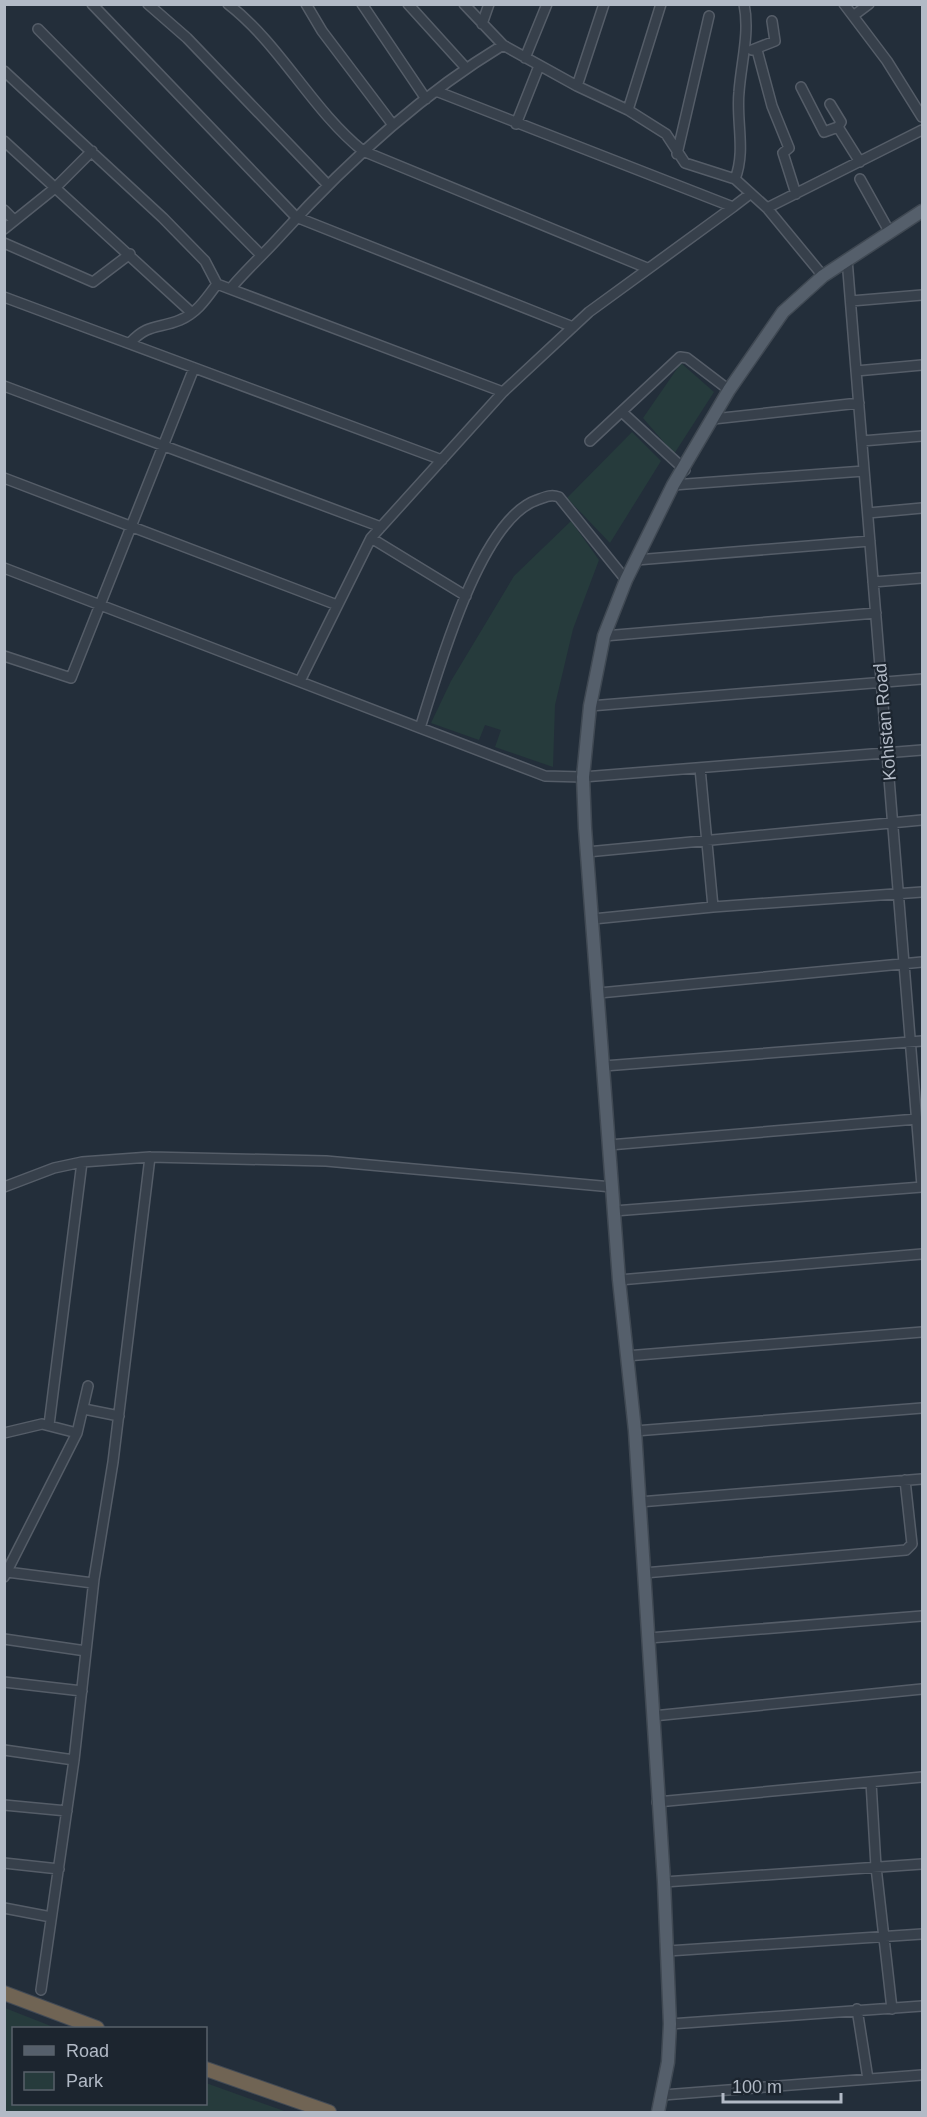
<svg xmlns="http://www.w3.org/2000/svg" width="927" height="2117" font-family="Helvetica,sans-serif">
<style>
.green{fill:#263b3c}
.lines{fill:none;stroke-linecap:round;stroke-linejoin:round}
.minor-casing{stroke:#555d68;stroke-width:12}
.major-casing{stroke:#404953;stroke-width:15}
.highway-casing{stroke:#424a55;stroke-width:16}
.minor{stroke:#37404b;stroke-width:9}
.major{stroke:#555f6b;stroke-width:12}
.highway{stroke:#706454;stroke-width:14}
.labels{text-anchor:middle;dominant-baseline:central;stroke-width:4.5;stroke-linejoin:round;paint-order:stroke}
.street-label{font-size:18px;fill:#b2bac6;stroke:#1c252f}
</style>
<rect width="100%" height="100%" fill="#232e3a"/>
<path class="green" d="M 681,363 L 714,392 L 674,454 L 643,418 Z
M 632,432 L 661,461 L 610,543 L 567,498 Z
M 571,521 L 599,560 L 573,629 L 555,705 L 553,767 L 495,747 L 501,730 L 485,725 L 479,740 L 431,723 L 451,681 L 514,576 Z
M 5,2008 L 56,2028 L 14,2028 L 14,2104 L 206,2104 L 206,2083 L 287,2112 L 5,2112 Z"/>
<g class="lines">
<defs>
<path id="minor" d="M 92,4 L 296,217 L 573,327
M 148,4 L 187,38 L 327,184
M 228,4 C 281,45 311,109 363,151 L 647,268
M 306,4 L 322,31 L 393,125
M 362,4 L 426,99
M 408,4 L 466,68
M 464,4 L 503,45 L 577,86 L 628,110 L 666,134 L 685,163 L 735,179 L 767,208 L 823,276
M 844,4 L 887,61 L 922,117
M 853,16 L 869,4
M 482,24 L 489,4
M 38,29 L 261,255
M 752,50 L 775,41 L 772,21
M 757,50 L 772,106 L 789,148 L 783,153 L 796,194
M 525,58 L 547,4
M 4,71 L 163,218 L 205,261 L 217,284 L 503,392
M 577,86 L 604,4
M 801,87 L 824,132 L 838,127
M 436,91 L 733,207 L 750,194
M 830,104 L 841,122 L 838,127 L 860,162
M 628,110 L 661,4
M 516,124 L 539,66
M 4,141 L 192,313
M 677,154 L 709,16
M 735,179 C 746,151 736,121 739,92 C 741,63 750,33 744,4
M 860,179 L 889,231
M 767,208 L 922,130
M 4,210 L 14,220
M 4,229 L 55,188 L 92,151
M 4,243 L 93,282 L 130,254
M 847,259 L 922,1186
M 231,288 C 247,269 265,253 281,235 C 347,162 419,96 503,45
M 4,297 L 442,460
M 851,301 L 922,295
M 130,343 C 148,323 159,329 180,320 C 197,313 206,299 217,284
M 856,371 L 922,365
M 4,386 L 381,527
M 623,413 L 685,470
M 713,419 L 859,403
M 590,441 L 680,357 L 687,358 L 729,390
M 862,441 L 922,436
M 4,478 L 337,605
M 673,485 L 864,471
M 868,513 L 922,508
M 371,538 L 466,596
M 636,560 L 870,541
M 4,568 L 545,776 L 583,777 L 922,750
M 873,582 L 922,578
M 604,636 L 876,613
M 4,656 L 71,678 L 194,368
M 300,681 L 371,538 L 503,392 L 589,312 L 733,207
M 590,706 L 922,679
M 420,728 C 438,672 479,520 537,500 C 545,497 551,494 559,497 L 626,580
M 700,768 L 713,907
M 587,852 L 922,820
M 593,919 L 713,907 L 922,892
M 599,993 L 922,962
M 604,1066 L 922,1041
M 609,1145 L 917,1119
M 4,1187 L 54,1168 L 82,1162 L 150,1157 L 326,1161 L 612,1187
M 614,1211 L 922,1187
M 619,1280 L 922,1254
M 626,1356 L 922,1332
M 84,1409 L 119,1416
M 49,1425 L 82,1162
M 635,1431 L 922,1408
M 4,1433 L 42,1424 L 77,1433
M 639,1502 L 922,1479
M 7,1572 L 93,1583
M 644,1573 L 906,1550 L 912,1544 L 905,1480
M 4,1577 L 77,1433 L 88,1386
M 649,1638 L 922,1616
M 4,1639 L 86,1651
M 4,1682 L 82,1691
M 653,1716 L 922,1689
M 4,1750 L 74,1760
M 871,1782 L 876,1867 L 892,2009
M 657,1802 L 922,1777
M 4,1805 L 67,1811
M 4,1863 L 59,1869
M 664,1882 L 922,1864
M 4,1908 L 51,1917
M 668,1951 L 922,1934
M 41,1990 L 74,1760 L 94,1579 L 113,1462 L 150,1157
M 857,2009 L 868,2079
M 670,2024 L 922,2006
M 663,2095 L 922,2075"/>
<path id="major" d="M 658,2112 L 668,2062 L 670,2024 L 664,1882 L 635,1431 L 619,1280 L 585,828 L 583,777 L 590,706 L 604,636 L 626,580 L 673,485 L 729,390 L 783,312 L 823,276 L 922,211"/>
<path id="highway" d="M 4,1993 L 97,2028
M 206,2069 L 329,2112"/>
</defs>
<use href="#minor" class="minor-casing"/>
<use href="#major" class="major-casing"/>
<use href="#highway" class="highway-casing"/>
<use href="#minor" class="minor"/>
<use href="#major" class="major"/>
<use href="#highway" class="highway"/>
</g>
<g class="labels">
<g class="street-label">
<text transform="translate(885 722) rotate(-95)">Kohistan Road</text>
</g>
</g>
<rect width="927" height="2117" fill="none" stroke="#b2bac6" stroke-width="12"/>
<rect x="12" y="2027" width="195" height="78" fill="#1c252f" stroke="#58616b" stroke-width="1.5"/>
<rect x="24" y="2046" width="30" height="9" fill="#555f6b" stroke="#58616b" stroke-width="1.5"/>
<text x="66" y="2057" font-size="18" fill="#b2bac6">Road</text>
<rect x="24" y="2072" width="30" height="18" fill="#263b3c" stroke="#58616b" stroke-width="1.5"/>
<text x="66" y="2087" font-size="18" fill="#b2bac6">Park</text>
<path d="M723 2093v9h118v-9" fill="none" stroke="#b2bac6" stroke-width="3"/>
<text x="732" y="2093" font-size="18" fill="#b2bac6" stroke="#1c252f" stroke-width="4.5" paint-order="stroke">100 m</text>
</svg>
